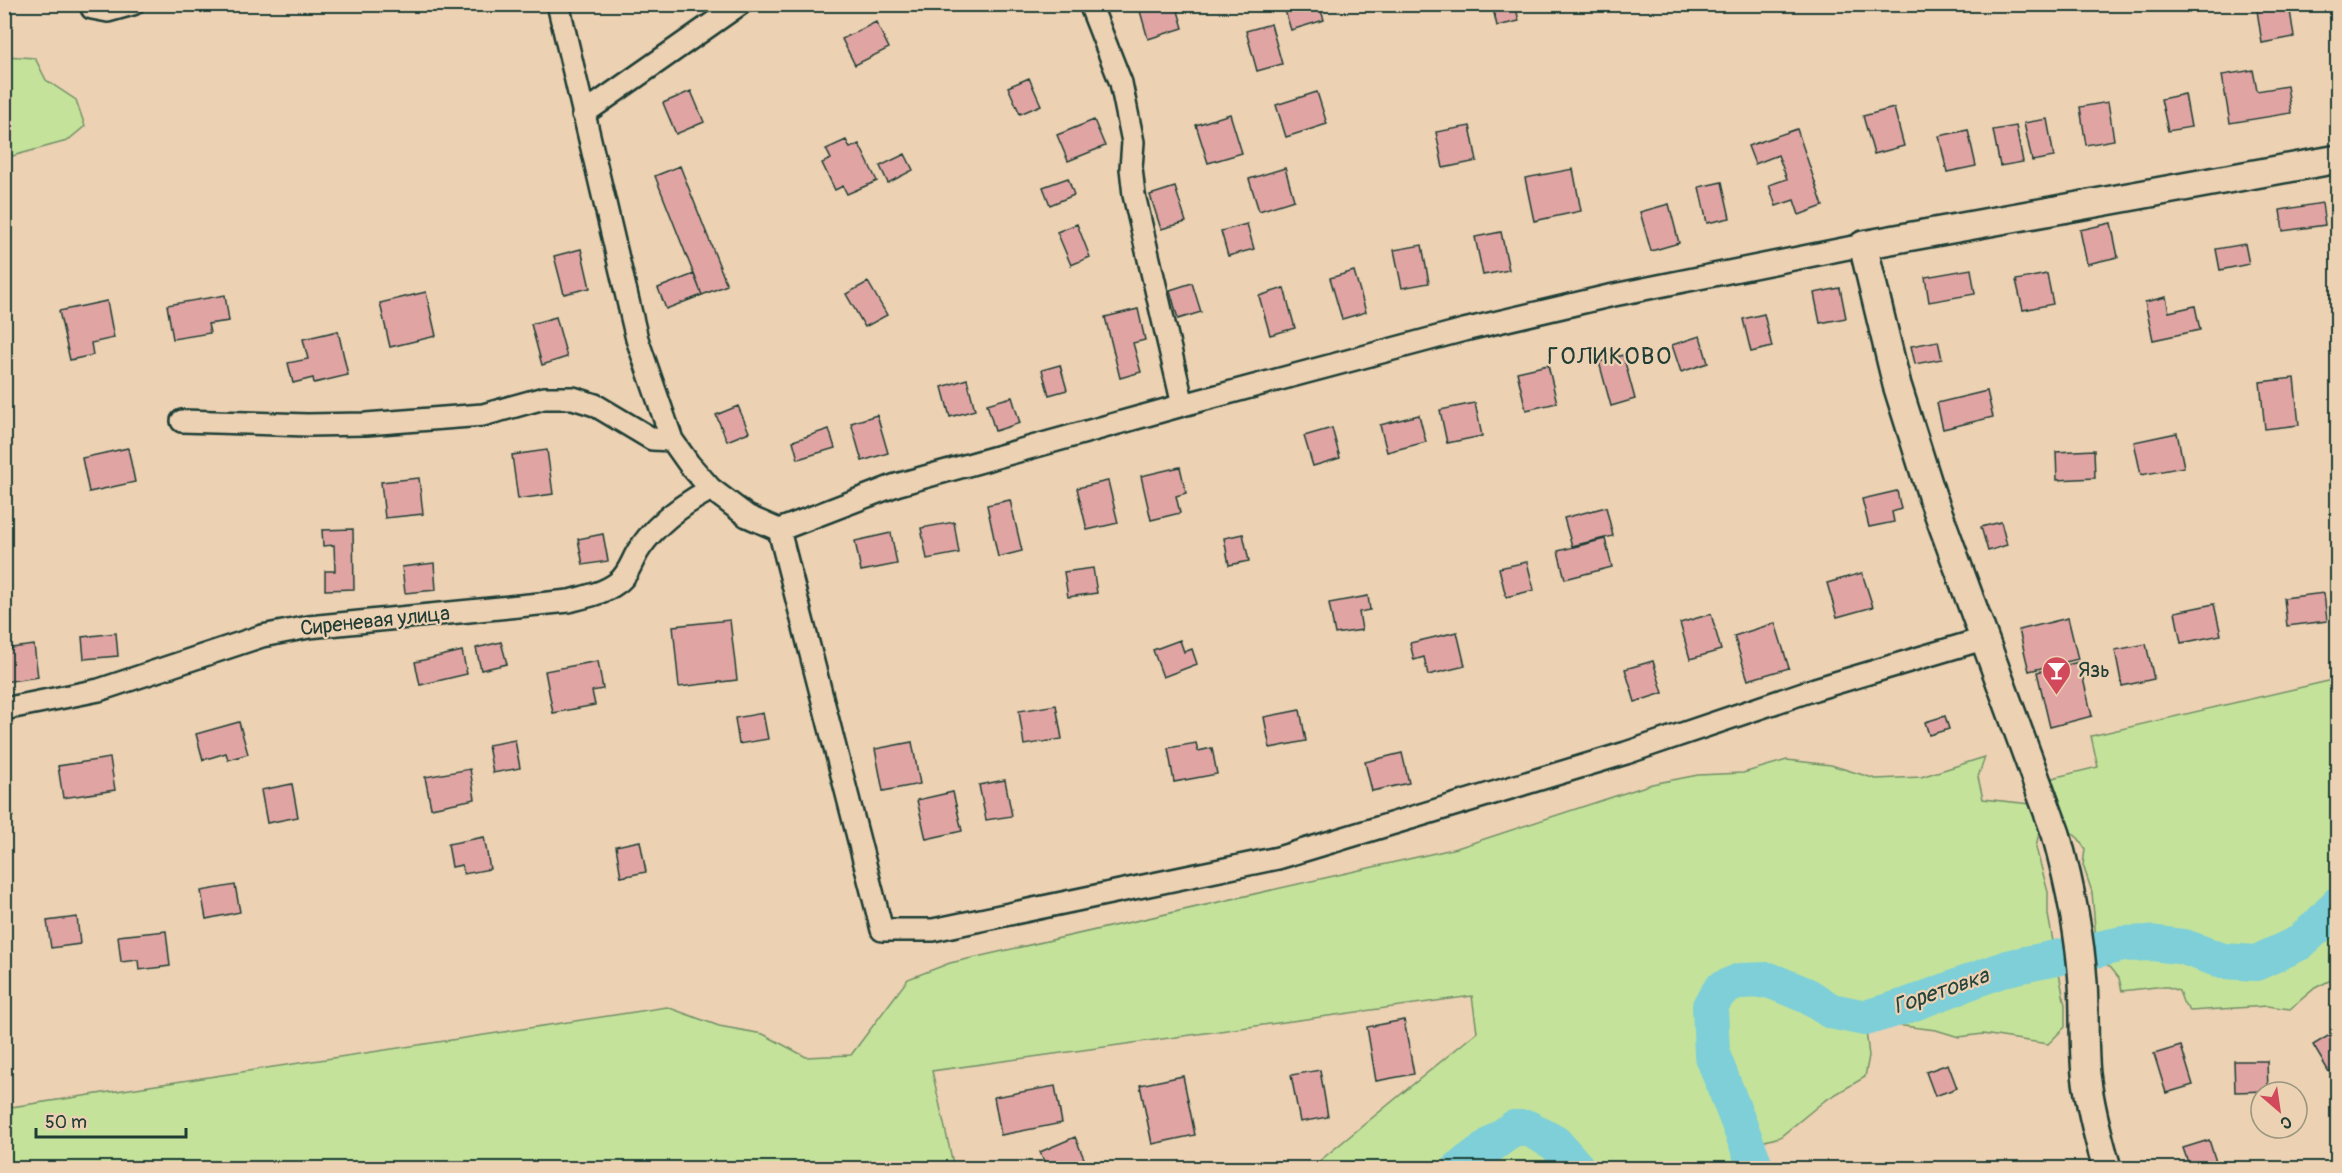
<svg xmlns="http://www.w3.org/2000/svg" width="2342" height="1173" font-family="Pangolin,sans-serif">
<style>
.green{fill:#c4e29a;stroke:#729067;stroke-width:1.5}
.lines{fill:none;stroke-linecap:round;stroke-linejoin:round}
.river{stroke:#7ecfd8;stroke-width:36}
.building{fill:#e0a5a3;stroke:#1f3d34;stroke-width:1.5}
.minor-casing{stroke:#1f3d34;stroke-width:26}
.tertiary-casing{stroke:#1f3d34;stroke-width:32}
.minor{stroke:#ecd1b3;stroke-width:21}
.tertiary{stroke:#ecd1b3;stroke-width:27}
.labels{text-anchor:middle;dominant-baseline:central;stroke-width:4.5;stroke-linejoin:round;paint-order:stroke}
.street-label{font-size:21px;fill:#1f3d34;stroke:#ecd1b3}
.poi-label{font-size:21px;fill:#1f3d34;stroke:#ecd1b3;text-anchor:start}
.water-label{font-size:22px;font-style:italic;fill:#24443c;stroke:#ecd1b3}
.quarter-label{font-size:24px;letter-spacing:1.5px;fill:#1f3d34;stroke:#ecd1b3}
</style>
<rect width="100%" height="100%" fill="#ecd1b3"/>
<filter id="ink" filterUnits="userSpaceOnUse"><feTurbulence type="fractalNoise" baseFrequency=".0167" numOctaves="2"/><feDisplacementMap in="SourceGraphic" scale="12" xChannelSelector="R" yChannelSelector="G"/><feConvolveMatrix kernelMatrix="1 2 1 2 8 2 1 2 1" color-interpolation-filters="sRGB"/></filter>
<g filter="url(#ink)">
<path class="green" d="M 5,56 L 35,58 L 46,80 L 76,100 L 85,126 L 67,141 L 5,158 Z
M 2337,679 L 2337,977 L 2315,988 L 2290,1009 L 2267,1006 L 2190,1011 L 2183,1002 L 2179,991 L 2168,987 L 2156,987 L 2122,991 L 2119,978 L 2111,968 L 2102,962 L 2097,952 L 2092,892 L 2083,865 L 2085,849 L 2079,839 L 2070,831 L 2052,778 L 2098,767 L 2091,736 Z
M 1985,757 L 1978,777 L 1983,799 L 2031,804 L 2040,826 L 2036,848 L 2048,892 L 2048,915 L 2065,1005 L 2065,1027 L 2048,1044 L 1983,1034 L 1959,1037 L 1936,1030 L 1887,1024 L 1866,1031 L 1869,1056 L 1865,1077 L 1824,1101 L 1780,1137 L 1758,1143 L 1748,1168 L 1311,1168 L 1477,1032 L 1472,996 L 932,1071 L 954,1168 L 5,1168 L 5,1108 L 667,1007 L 719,1026 L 763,1034 L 806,1057 L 851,1055 L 908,979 L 950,963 L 1457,848 L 1652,784 L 1698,775 L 1743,773 L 1787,760 L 1831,765 L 1876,779 L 1921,777 Z"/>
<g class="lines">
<path class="river" d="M 1460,1168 L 1514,1128 L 1528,1128 L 1555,1143 L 1577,1168
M 1756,1168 L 1712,1054 L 1710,1006 L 1721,989 L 1740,981 L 1769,980 L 1808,996 L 1831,1011 L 1865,1018 L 1906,1006 L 2007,968 L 2123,944 L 2151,943 L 2184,947 L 2223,961 L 2256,963 L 2299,943 L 2319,925 L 2338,904"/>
</g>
<path class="building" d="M 1138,4 L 1176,4 L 1183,28 L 1148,39 Z
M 1283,4 L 1319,4 L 1324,20 L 1291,30 Z
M 1492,4 L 1515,4 L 1519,21 L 1497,26 Z
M 2289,4 L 2294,37 L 2262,43 L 2257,10 Z
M 876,22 L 889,48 L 855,65 L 842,39 Z
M 1271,24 L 1282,64 L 1257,71 L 1246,31 Z
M 2253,70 L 2257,91 L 2287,86 L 2291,113 L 2230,123 L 2222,75 Z
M 1029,78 L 1041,105 L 1020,114 L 1008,87 Z
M 691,91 L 704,122 L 676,134 L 663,103 Z
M 1317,92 L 1327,124 L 1286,137 L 1276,105 Z
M 2185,94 L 2191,127 L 2168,131 L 2161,99 Z
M 2108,102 L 2114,140 L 2086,145 L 2080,107 Z
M 1894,108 L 1904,146 L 1874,154 L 1863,116 Z
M 1230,114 L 1242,153 L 1208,163 L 1196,125 Z
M 2047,119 L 2054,157 L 2032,161 L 2024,123 Z
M 1094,120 L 1105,146 L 1068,161 L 1057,135 Z
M 1470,126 L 1477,161 L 1443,168 L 1436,132 Z
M 2016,126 L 2023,162 L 2000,166 L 1993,130 Z
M 1797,129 L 1823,206 L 1799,215 L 1794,200 L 1776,206 L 1769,185 L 1787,179 L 1778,155 L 1755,164 L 1748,146 Z
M 1968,130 L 1976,166 L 1947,172 L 1939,136 Z
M 846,140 L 850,148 L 859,144 L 877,181 L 847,194 L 843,186 L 835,190 L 822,163 L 831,159 L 826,149 Z
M 905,154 L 913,170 L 888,183 L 880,166 Z
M 680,166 L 727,285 L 702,295 L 655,176 Z
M 1285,168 L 1294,200 L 1259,211 L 1249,179 Z
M 1573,169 L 1581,211 L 1534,221 L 1525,178 Z
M 1068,178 L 1074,195 L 1050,205 L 1043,187 Z
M 1722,182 L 1730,218 L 1707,223 L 1699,187 Z
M 1175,187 L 1186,222 L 1161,229 L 1150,195 Z
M 2322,203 L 2325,225 L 2283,231 L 2280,210 Z
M 1669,204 L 1679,243 L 1651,251 L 1640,212 Z
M 2111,223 L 2118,257 L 2087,264 L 2080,230 Z
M 1077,224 L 1090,257 L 1071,265 L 1057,232 Z
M 1247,224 L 1254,249 L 1228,256 L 1221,231 Z
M 1501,232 L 1509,270 L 1483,275 L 1475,237 Z
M 2245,244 L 2249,264 L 2220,270 L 2216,249 Z
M 1422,245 L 1429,283 L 1402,288 L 1394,250 Z
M 581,249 L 590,288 L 564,294 L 554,256 Z
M 1971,269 L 1975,294 L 1929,302 L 1925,277 Z
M 1354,271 L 1366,312 L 1342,319 L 1330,278 Z
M 694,274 L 702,295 L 666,309 L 658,288 Z
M 2047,274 L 2053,304 L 2023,310 L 2016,280 Z
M 868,282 L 887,315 L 865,327 L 846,294 Z
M 1192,283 L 1201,312 L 1178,319 L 1170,290 Z
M 1284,288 L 1295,328 L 1270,335 L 1259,296 Z
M 1840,288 L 1846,318 L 1820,323 L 1814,293 Z
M 426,292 L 436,336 L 390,347 L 380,303 Z
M 225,295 L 229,321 L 208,324 L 210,333 L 173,339 L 167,305 Z
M 2166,297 L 2169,312 L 2195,306 L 2200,330 L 2153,340 L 2145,302 Z
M 107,301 L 114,338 L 91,343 L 93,355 L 70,360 L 59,311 Z
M 1138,309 L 1145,340 L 1133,343 L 1141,372 L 1120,378 L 1105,317 Z
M 1764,314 L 1772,347 L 1751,352 L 1743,319 Z
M 556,317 L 567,357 L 542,365 L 531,324 Z
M 338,331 L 348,375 L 314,383 L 313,378 L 293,383 L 288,363 L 308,359 L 303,339 Z
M 1700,336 L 1708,363 L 1681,372 L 1672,345 Z
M 1938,341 L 1942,359 L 1915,364 L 1911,346 Z
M 1623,355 L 1635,399 L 1611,406 L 1599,362 Z
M 1060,365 L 1067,390 L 1049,395 L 1042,370 Z
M 1548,365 L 1557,403 L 1526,410 L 1517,372 Z
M 2294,378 L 2299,425 L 2265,429 L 2260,382 Z
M 967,379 L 975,410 L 950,417 L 942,387 Z
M 1987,391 L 1993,417 L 1943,429 L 1937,403 Z
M 1012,397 L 1020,423 L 995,431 L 987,404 Z
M 1475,403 L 1482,436 L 1447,443 L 1440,410 Z
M 738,406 L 749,432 L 727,441 L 716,415 Z
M 877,415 L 888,453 L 862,461 L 851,423 Z
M 1419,415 L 1426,442 L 1387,452 L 1380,425 Z
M 1332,428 L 1340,458 L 1313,466 L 1304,436 Z
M 829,429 L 835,448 L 798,459 L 793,441 Z
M 2177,433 L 2184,467 L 2141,475 L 2134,442 Z
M 128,448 L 135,482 L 89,492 L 82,458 Z
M 547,450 L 553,494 L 518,499 L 512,455 Z
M 2094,450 L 2095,478 L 2057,480 L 2056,452 Z
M 1180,467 L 1186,493 L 1176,496 L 1180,513 L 1151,520 L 1141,476 Z
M 419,478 L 423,514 L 385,518 L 381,482 Z
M 1108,481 L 1118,523 L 1087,530 L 1077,488 Z
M 1897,491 L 1901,509 L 1892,512 L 1894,522 L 1869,527 L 1862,499 Z
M 1010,500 L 1022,551 L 998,557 L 987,505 Z
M 1606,507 L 1613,536 L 1572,546 L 1564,518 Z
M 954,522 L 959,553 L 927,559 L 921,528 Z
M 2001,522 L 2007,545 L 1988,551 L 1981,527 Z
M 353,529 L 354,589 L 325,590 L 325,571 L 335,571 L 334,545 L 323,546 L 322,530 Z
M 891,533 L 897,564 L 861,571 L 855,541 Z
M 603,534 L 608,561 L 583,565 L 578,539 Z
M 1243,534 L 1249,561 L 1229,565 L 1224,538 Z
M 1605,539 L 1612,567 L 1565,579 L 1558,551 Z
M 1527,562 L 1534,590 L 1506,597 L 1499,568 Z
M 434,563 L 436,590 L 405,593 L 402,567 Z
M 1093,568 L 1097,593 L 1068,597 L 1064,572 Z
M 1862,573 L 1873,607 L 1837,617 L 1827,583 Z
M 2324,593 L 2327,621 L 2287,626 L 2284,598 Z
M 1368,596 L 1370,610 L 1359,612 L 1362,630 L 1335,634 L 1329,603 Z
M 2214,604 L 2221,635 L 2181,643 L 2175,612 Z
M 1711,614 L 1721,650 L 1690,659 L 1680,623 Z
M 2068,618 L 2078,659 L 2029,671 L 2019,630 Z
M 730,620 L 737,680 L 679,687 L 673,626 Z
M 1775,623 L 1789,668 L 1748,680 L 1734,636 Z
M 1457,632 L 1465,666 L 1428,675 L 1424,657 L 1414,660 L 1410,643 Z
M 116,633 L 118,656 L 84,659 L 82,637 Z
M 1180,640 L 1184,652 L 1192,649 L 1197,664 L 1163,677 L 1153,650 Z
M 501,642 L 507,664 L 481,670 L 476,648 Z
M 2146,644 L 2154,679 L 2122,686 L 2115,650 Z
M 34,645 L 38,677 L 4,682 L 4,649 Z
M 462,651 L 467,674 L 420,685 L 415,662 Z
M 598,661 L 603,689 L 592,691 L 595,705 L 553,713 L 545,671 Z
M 1653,661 L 1663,693 L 1635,702 L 1625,669 Z
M 2079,662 L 2092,716 L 2050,727 L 2037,672 Z
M 1056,705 L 1062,739 L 1024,745 L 1019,711 Z
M 1300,710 L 1306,741 L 1270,748 L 1264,717 Z
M 763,713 L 768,739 L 739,744 L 735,718 Z
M 1945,716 L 1949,729 L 1929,735 L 1925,722 Z
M 239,722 L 248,754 L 228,760 L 226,753 L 203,760 L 196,734 Z
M 515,740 L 520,768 L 493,773 L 488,745 Z
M 912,742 L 920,784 L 883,791 L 875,749 Z
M 1196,743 L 1198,751 L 1212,748 L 1217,774 L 1174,782 L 1168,748 Z
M 1402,753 L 1409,783 L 1372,791 L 1365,762 Z
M 110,758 L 115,790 L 63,798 L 58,766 Z
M 470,769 L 475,799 L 431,808 L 425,777 Z
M 4,777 L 13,816 L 4,817 Z
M 1005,780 L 1012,816 L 986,820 L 979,785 Z
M 292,784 L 298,817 L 267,823 L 261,790 Z
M 953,792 L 962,831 L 926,839 L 917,800 Z
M 484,837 L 490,869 L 464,874 L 462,865 L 452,867 L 448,844 Z
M 640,841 L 646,872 L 621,877 L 616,846 Z
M 235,885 L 240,912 L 206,919 L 201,891 Z
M 77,917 L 80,944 L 51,948 L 47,921 Z
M 166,931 L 170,966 L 139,970 L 138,960 L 121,962 L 118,936 Z
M 1404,1020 L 1414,1074 L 1376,1081 L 1367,1027 Z
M 2338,1030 L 2338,1067 L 2329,1072 L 2313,1045 Z
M 2181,1046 L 2193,1085 L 2166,1093 L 2154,1054 Z
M 2234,1061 L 2267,1061 L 2268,1091 L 2235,1092 Z
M 1948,1064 L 1957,1088 L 1935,1096 L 1926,1072 Z
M 1320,1070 L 1328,1117 L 1300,1122 L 1291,1075 Z
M 1183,1076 L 1195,1135 L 1152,1144 L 1140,1085 Z
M 1055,1086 L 1062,1123 L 1001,1135 L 994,1097 Z
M 1075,1137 L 1088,1168 L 1047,1168 L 1040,1152 Z
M 2209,1140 L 2218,1168 L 2190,1168 L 2183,1148 Z"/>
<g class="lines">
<defs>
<path id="minor" d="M 91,4 L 92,8 L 108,11 L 133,4
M 558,4 L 637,339 L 672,440 L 689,464 L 711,489 L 747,516 L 779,530 L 896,485 L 1183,405 L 1464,330 L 1609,296 L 1863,245
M 1090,4 L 1121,83 L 1133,142 L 1131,168 L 1134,195 L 1183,405
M 583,114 L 740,4
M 182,421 L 307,425 L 366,424 L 483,415 L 544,398 L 573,398 L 595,405 L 652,439 L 672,440
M 779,530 L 882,930 L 933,930 L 1278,858 L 1626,753 L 1815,689 L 1983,639
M 4,709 L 99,690 L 262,636 L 309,627 L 569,601 C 585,597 604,593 617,583 C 629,575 632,559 640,548 C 657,523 685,503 711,489"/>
<path id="tertiary" d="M 2107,1168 C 2098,1137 2090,1107 2086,1074 C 2083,1044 2085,1013 2083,983 C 2080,932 2069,882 2056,834 L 1932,496 L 1897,385 L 1863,245 L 2338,159"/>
</defs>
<use href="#minor" class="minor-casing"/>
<use href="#tertiary" class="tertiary-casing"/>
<use href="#minor" class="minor"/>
<use href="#tertiary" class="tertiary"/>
</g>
</g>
<defs>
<symbol id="bar-pin" viewBox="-11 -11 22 30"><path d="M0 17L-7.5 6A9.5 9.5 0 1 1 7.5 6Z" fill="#d1495b" stroke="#ecd1b3"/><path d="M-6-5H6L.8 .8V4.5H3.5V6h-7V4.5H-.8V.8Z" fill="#fff"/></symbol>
</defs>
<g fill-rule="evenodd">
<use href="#bar-pin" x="2040" y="654" width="33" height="45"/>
</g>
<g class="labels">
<g class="street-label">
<text transform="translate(375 621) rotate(-6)">Сиреневая улица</text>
</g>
<g class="poi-label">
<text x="2078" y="670">Язь</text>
</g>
<g class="water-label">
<text transform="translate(1941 991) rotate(-19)">Горетовка</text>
</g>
<g class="quarter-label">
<text x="1610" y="356">ГОЛИКОВО</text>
</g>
</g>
<rect width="2342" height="1173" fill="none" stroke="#ecd1b3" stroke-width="24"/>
<rect x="12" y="12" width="2318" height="1149" fill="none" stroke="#1f3d34" stroke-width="2" filter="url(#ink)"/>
<g transform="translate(2279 1110) rotate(151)"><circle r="28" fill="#ecd1b3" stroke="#9a9680" stroke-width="1.5"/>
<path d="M0-4.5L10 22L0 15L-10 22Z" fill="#d1495b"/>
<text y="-9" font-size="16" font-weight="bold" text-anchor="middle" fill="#1f3d34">С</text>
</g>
<path d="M36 1128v9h150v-9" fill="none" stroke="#1f3d34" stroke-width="3"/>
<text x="45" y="1128" font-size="18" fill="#1f3d34" stroke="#ecd1b3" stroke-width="4.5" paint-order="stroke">50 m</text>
</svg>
